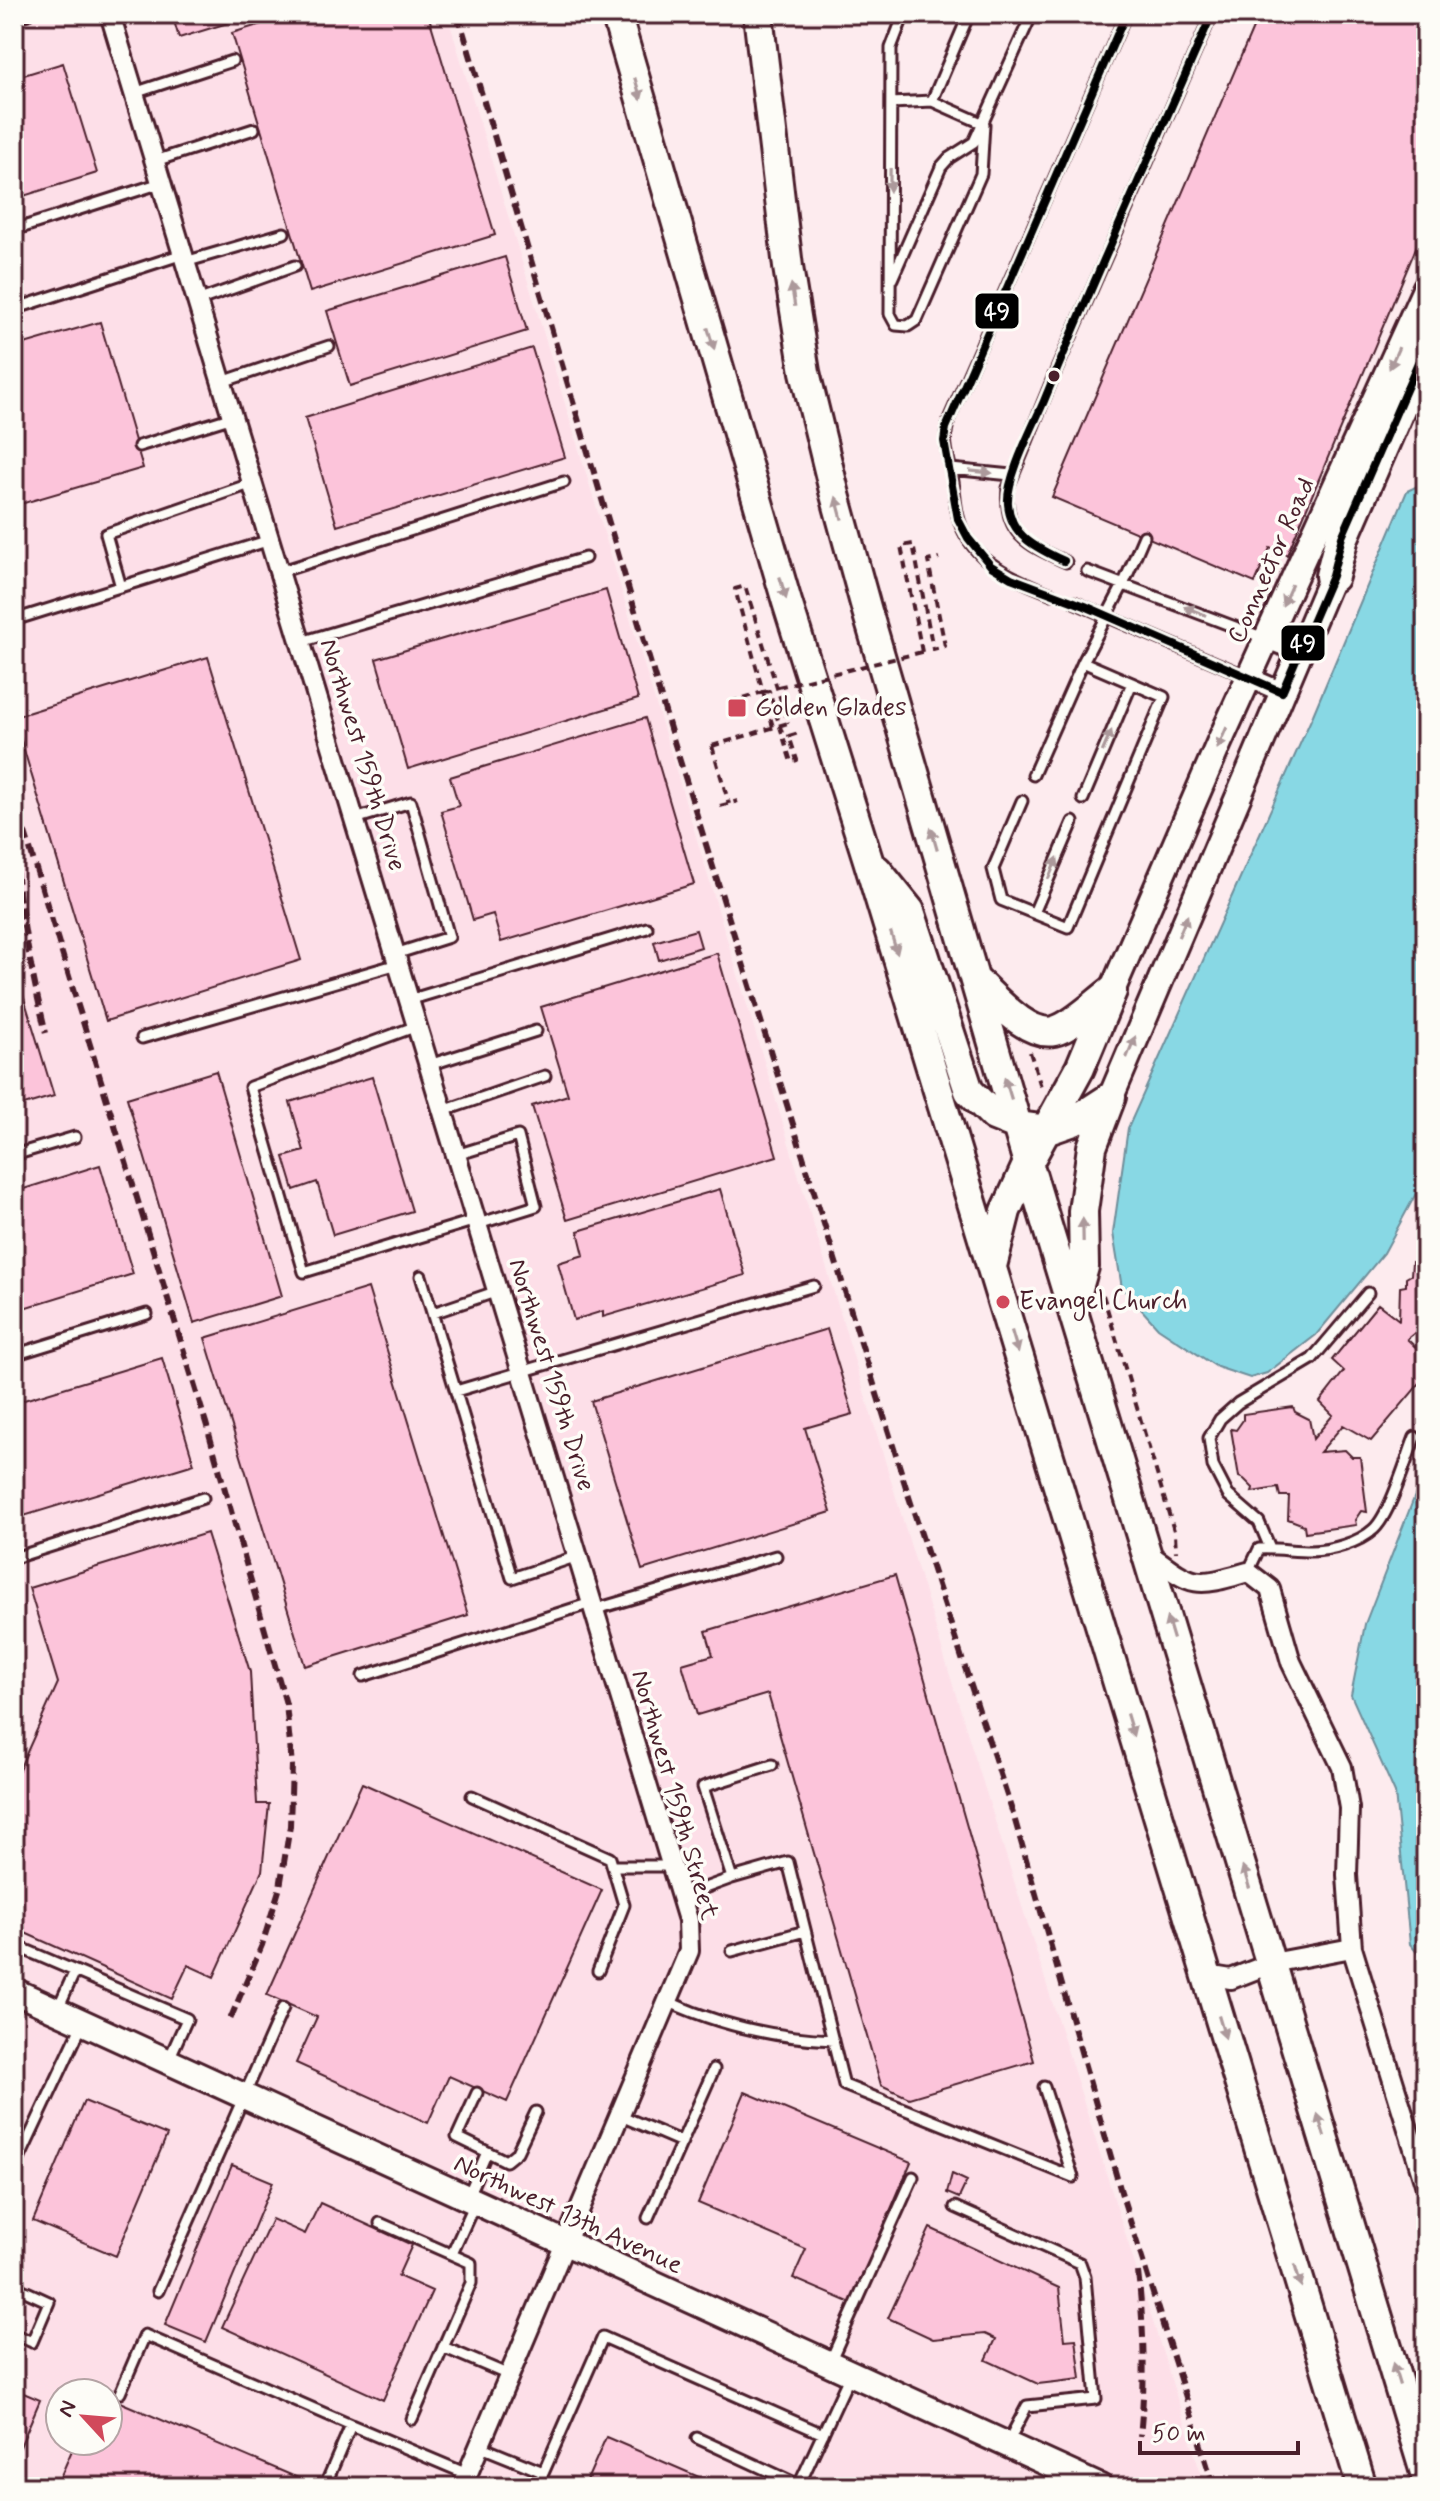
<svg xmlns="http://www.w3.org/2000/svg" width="1440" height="2501" font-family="Mynerve,sans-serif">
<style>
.built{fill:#fddfe8;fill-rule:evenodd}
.water{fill:#88d8e4;stroke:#6f8e9a;stroke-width:2}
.building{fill:#fcc4da;stroke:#4a1f2b;stroke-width:2}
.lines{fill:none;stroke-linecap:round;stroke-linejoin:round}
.lane-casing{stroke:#4a1f2b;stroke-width:15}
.street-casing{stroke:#4a1f2b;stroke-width:24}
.secondary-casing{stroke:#4a1f2b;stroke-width:30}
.primary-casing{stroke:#4a1f2b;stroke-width:34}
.highway-casing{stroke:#4a1f2b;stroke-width:38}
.path{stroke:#4a1f2b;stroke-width:4;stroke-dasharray:8 6;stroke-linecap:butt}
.lane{stroke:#fdfcf7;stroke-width:9}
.street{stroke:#fdfcf7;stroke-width:18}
.secondary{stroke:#fdfcf7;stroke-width:24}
.primary{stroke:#fdfcf7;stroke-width:28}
.highway{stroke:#fdfcf7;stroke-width:32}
.rail{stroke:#4a1f2b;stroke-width:6;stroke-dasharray:12 6;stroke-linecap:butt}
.path-bridge{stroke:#4a1f2b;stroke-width:4;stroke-dasharray:8 6;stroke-linecap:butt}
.bus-1-casing{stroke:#fdfcf7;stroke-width:14}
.bus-1{stroke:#000;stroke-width:8}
.oneway{fill:#ac999b}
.bus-dot{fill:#4a1f2b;stroke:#fdfcf7;stroke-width:3}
.poi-dot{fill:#d1495b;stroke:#fdfcf7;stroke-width:3}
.labels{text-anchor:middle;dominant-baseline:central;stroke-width:7;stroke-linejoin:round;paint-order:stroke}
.street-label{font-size:26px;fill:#4a1f2b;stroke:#fdfcf7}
.poi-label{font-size:26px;fill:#4a1f2b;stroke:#fdfcf7;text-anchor:start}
.line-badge{stroke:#fdfcf7;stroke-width:3}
.badge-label{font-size:22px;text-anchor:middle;font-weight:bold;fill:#fff}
</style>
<rect width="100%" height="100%" fill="#fdebee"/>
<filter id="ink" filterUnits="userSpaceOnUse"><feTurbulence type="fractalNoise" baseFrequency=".0125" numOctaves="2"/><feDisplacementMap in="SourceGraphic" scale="16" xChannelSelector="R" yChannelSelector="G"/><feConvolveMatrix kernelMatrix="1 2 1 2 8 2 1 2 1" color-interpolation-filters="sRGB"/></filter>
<g filter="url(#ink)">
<path class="built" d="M 14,14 L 447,14 L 968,1735 L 1205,2487 L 14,2487 ZM 60,2393 L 108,2393 L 108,2441 L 60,2441 Z"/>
<path class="water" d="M 1426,482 L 1426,1175 L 1384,1253 L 1316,1335 L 1267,1373 L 1250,1378 L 1217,1367 L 1158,1328 L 1122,1288 L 1113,1233 L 1128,1128 L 1313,715 L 1407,491 Z
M 1426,1467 L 1426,1953 L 1419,1955 L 1410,1944 L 1395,1793 L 1351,1695 L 1365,1624 Z"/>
<path class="building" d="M 172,14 L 257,14 L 179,38 Z
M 295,14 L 428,14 L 495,235 L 310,292 L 232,33 Z
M 1259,14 L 1426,14 L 1426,224 L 1287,555 L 1270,548 L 1255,583 L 1052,497 Z
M 63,63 L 97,173 L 14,199 L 14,78 Z
M 505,257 L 527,331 L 350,386 L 327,311 Z
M 100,322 L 143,468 L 14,506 L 14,347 Z
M 532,348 L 565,457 L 337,526 L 305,418 Z
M 606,590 L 638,699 L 408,769 L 376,659 Z
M 208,657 L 301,960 L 106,1021 L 14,717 Z
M 645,718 L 694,884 L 501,942 L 493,914 L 473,920 L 441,811 L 459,806 L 450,777 Z
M 696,930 L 701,947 L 659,960 L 654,942 Z
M 717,953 L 777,1156 L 567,1220 L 532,1106 L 568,1095 L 541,1007 Z
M 16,972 L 54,1096 L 14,1108 L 14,973 Z
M 216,1071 L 282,1296 L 194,1323 L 127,1098 Z
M 372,1077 L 412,1211 L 333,1235 L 317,1182 L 294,1190 L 284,1157 L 304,1151 L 290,1102 Z
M 100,1165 L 133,1274 L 14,1311 L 14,1192 Z
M 720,1189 L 745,1275 L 603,1317 L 603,1311 L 574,1320 L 558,1263 L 584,1255 L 578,1231 Z
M 1426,1261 L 1426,1337 L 1423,1337 L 1422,1327 L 1407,1339 L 1426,1357 L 1426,1376 L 1371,1441 L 1343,1425 L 1320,1452 L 1345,1450 L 1352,1457 L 1360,1457 L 1367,1512 L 1361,1511 L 1355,1520 L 1356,1525 L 1305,1532 L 1304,1525 L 1288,1519 L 1289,1496 L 1280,1496 L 1278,1488 L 1252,1492 L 1253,1488 L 1244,1479 L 1239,1477 L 1231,1429 L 1236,1430 L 1243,1420 L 1243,1414 L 1293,1407 L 1295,1412 L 1309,1419 L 1313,1439 L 1333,1415 L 1320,1402 L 1344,1371 L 1332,1360 L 1378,1304 L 1399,1320 L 1400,1287 L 1406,1286 L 1406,1278 L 1411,1275 L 1412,1262 Z
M 368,1288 L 468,1615 L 305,1666 L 205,1338 Z
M 827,1329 L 853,1414 L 805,1428 L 831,1512 L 642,1570 L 591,1401 Z
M 162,1358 L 194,1464 L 14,1519 L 14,1403 Z
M 207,1533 L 250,1672 L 257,1804 L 269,1804 L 262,1871 L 214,1977 L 188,1965 L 172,1999 L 14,1928 L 14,1781 L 58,1683 L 29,1588 Z
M 895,1575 L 1034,2061 L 909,2098 L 881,2085 L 768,1694 L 697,1715 L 682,1664 L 713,1655 L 706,1631 Z
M 362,1783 L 602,1890 L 507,2102 L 449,2076 L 428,2123 L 296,2063 L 317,2017 L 267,1995 Z
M 745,2092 L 911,2162 L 851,2303 L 793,2278 L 806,2249 L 698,2203 Z
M 84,2101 L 167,2135 L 116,2256 L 33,2221 Z
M 232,2165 L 273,2182 L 206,2342 L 165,2325 Z
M 952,2174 L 967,2181 L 959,2198 L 947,2193 Z
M 320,2203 L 412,2245 L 398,2276 L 432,2291 L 383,2400 L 222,2327 L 272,2219 L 305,2234 Z
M 14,2224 L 21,2227 L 15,2240 L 14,2240 Z
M 930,2228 L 1059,2288 L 1065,2340 L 1076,2339 L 1081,2379 L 1038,2384 L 986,2360 L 996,2339 L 985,2334 L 933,2339 L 888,2318 Z
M 14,2389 L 40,2400 L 14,2461 Z
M 108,2397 L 319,2487 L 56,2487 L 76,2441 L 108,2441 Z
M 606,2437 L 722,2487 L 584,2487 Z"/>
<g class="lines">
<defs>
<path id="lane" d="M 904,14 L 891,48 L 890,314 L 896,325 L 908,326 L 917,320 L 981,174 L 984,124
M 14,18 L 28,14
M 134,93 L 232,61
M 932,101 L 969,14
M 891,103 L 932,101 L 984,124
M 155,161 L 254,129
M 14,230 L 161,183
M 185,262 L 284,233
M 892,279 L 941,167 L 949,158 L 974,142 L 1032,14
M 197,301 L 295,266
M 14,309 L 183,254
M 222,382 L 329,346
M 139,446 L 233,417
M 951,469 L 1011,475
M 1066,562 C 1029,545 1003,535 1008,488 L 1053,378 L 1212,14
M 1087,571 L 1264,638
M 279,572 L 564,482
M 121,587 L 106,534 L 253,483
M 1052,594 C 1014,579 973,563 959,520 C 954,504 955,487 951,471 C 946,448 942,441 950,417 L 1126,14
M 1074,602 L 1246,676
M 14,620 L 270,540
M 301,642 L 585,558
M 1033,775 L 1083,662 L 1123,585 L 1144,536
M 1083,799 L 1132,683
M 1022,801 L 993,869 L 1001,900 L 1068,927 L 1164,697 L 1083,662
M 355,819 L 411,802 L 449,937 L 395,954
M 1034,913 L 1073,822
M 409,1000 L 647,928
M 417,1026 L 250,1087 L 304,1272 L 476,1220
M 142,1038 L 398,964
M 429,1065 L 536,1031
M 443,1111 L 545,1076
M 14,1155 L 75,1137
M 456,1155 L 518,1136 L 536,1206 L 478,1224
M 421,1276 L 512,1578 L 578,1556
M 433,1313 L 498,1291
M 14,1355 L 147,1314
M 456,1391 L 814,1286
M 1270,1548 L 1259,1522 L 1228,1495 L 1213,1466 L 1209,1438 L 1220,1419 L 1238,1403 L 1312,1359 L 1368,1293
M 14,1558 L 203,1498
M 1248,1572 L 1259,1549 C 1276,1548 1293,1551 1310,1551 C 1330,1551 1359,1543 1374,1529 C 1390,1514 1406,1460 1415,1437
M 593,1610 L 776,1556
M 14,1674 L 14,1675
M 363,1676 L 591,1603
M 472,1796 L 610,1858 L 624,1905 L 598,1971
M 613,1866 L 671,1866
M 732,1878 L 788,1862 L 844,2085 L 1073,2177 L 1044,2087
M 680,1897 L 732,1878 L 703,1787 L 772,1765
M 14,1945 L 187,2019 L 169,2059
M 732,1951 L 805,1931
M 667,2001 C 719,2025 776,2038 833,2040
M 58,2008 L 75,1971
M 477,2093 L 457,2137 L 506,2161 L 517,2152 L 536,2112
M 619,2115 L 682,2142
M 14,2170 L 82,2025
M 468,2196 L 487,2152
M 955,2207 L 1080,2263 L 1085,2277 L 1096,2399 L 1027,2406 L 1008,2442
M 648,2218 L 714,2069
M 380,2223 L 471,2263 L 471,2283 L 412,2419
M 452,2254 L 475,2203
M 14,2286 L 49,2302 L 32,2342 L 14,2334
M 158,2291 L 283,2008
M 443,2347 L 509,2375
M 830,2362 L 913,2177
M 120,2393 L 145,2335 L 351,2425
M 697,2438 L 799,2485 L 850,2375
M 479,2446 L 543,2472
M 327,2481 L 351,2425 L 467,2474
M 537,2487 L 603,2337 L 823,2434"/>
<path id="street" d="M 110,14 L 688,1920 L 689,1951 L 462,2487
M 1267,639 L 1299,652
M 1250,678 L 1282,692
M 1148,1553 C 1194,1587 1193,1588 1248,1572 L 1270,1589 L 1291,1662 L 1342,1767 L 1349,1808 L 1347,1875 L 1352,1948 L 1426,2187
M 1206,1975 L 1231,1979 L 1272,1963 L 1352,1948"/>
<path id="secondary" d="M 1112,991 L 1219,743 L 1426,287
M 1111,1097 L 1332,576
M 14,1991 L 1100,2487"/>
<path id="primary" d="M 616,14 L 787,602 L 868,860 L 1362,2487
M 758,14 L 788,267 L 805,372 L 834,491 L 867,611 L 1028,1163 L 1426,2476
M 877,870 L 910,911 L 969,1091 L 994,1116 L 1019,1126 L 1048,1130 L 1074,1121 L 1111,1097
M 976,981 C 995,998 1027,1037 1054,1031 C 1072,1027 1097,1002 1112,991
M 992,1266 L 1006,1211 L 1028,1163 L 1080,1068 L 1112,991
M 1073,1306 L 1084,1267 L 1083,1211 L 1092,1147 L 1111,1097"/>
<path id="highway" d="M 1332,576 L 1342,537 L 1426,344"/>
</defs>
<use href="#lane" class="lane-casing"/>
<use href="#street" class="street-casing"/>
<use href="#secondary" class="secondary-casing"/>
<use href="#primary" class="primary-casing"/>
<use href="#highway" class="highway-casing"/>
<path class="path" d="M 922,652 L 901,546 L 913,544 L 933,649 L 945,646 L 928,561 L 939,558
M 763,692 L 769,691 L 791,762 L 797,760 L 789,736 L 802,732
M 763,692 L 773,727
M 730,702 L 763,692 L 735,589 L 745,586 L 788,723
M 712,746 L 729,804
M 720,806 L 738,801
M 1030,1052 L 1042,1090
M 1103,1295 L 1175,1534 L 1176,1552"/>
<use href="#lane" class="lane"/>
<use href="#street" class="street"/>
<use href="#secondary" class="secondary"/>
<use href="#primary" class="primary"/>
<use href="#highway" class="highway"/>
<path class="rail" d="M 458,14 L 671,732 L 909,1497 L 1014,1817 L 1121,2192 L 1214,2487
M 14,797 L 206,1423 L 286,1704 L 292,1765 L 290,1826 L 280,1887 L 262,1945 L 229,2022
M 14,853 C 21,914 31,973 46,1033
M 1138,2272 C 1144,2328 1146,2380 1140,2436"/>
<path class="path-bridge" d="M 778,687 L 922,652
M 712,746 L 788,723"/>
<defs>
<path id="bus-1" d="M 1126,14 L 946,428 L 944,441 L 958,519 L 968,538 L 991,566 L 1011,578 L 1085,606 L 1282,692 L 1332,576 L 1342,537 L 1426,344
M 1064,561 C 1038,549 1010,536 1008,504 C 1006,478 1033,427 1044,401 C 1097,271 1156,143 1212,14"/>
</defs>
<use href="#bus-1" class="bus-1-casing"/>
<use href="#bus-1" class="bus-1"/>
</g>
<defs><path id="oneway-solid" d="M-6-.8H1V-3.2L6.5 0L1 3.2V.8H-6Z" transform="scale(2)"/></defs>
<g class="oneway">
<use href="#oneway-solid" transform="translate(638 89) rotate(74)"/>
<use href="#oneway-solid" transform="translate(890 180) rotate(91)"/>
<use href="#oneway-solid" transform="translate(793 295) rotate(-99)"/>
<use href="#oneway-solid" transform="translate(711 339) rotate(74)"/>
<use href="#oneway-solid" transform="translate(1394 358) rotate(114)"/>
<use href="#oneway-solid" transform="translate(981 472) rotate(5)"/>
<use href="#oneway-solid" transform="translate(839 508) rotate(-105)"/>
<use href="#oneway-solid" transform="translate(783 588) rotate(74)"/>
<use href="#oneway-solid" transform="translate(1287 595) rotate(114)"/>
<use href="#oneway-solid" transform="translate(1195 611) rotate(-159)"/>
<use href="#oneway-solid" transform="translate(1222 738) rotate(114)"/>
<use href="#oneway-solid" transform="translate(1107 741) rotate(-67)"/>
<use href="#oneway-solid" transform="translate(934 839) rotate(-106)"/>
<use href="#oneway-solid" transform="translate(1053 868) rotate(-67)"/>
<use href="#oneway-solid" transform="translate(1183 926) rotate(-67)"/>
<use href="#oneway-solid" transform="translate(894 943) rotate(73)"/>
<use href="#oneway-solid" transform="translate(1131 1047) rotate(-68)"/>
<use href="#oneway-solid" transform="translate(1008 1088) rotate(-107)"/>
<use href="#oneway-solid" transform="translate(1083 1230) rotate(-91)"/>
<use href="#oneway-solid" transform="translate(1015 1342) rotate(73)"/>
<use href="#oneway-solid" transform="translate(1170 1628) rotate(-107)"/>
<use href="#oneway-solid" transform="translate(1130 1725) rotate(73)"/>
<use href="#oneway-solid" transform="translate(1246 1877) rotate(-107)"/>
<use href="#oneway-solid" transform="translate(1222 2027) rotate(73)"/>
<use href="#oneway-solid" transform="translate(1321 2125) rotate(-107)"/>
<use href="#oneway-solid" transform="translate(1298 2276) rotate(73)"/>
<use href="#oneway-solid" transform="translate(1396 2374) rotate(-107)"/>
</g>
</g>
<circle class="bus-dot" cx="1054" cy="376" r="7"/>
<g class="poi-dot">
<rect x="727" y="698" width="20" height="20" rx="4"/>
<circle cx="1003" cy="1302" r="8"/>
</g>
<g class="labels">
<g class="street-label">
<text transform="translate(1272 561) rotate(-66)">Connector Road</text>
<text transform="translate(362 755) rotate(73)">Northwest 159th Drive</text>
<text transform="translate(551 1375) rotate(73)">Northwest 159th Drive</text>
<text transform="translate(674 1795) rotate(74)">Northwest 159th Street</text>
<text transform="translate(568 2215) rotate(25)">Northwest 13th Avenue</text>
</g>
<g class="poi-label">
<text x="755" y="708">Golden Glades</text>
<text x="1019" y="1302">Evangel Church</text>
</g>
</g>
<g class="line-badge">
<rect x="974" y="292" width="46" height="38" rx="8" fill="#000"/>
<rect x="1280" y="624" width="46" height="38" rx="8" fill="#000"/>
</g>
<g class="badge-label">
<text x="997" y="319">49</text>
<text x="1303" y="651">49</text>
</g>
<rect width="1440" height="2501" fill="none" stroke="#fdfcf7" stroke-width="48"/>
<rect x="24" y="24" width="1392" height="2453" fill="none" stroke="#4a1f2b" stroke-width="3" filter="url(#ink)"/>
<g transform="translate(84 2417) rotate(296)"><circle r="38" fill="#fdfcf7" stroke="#b5a4a5" stroke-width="2"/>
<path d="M0-6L14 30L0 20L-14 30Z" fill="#d1495b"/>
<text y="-12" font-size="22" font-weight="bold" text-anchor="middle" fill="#4a1f2b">N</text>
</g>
<path d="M1140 2441v12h158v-12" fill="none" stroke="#4a1f2b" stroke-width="4"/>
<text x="1152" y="2441" font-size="24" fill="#4a1f2b" stroke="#fdfcf7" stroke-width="6" paint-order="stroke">50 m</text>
</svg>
